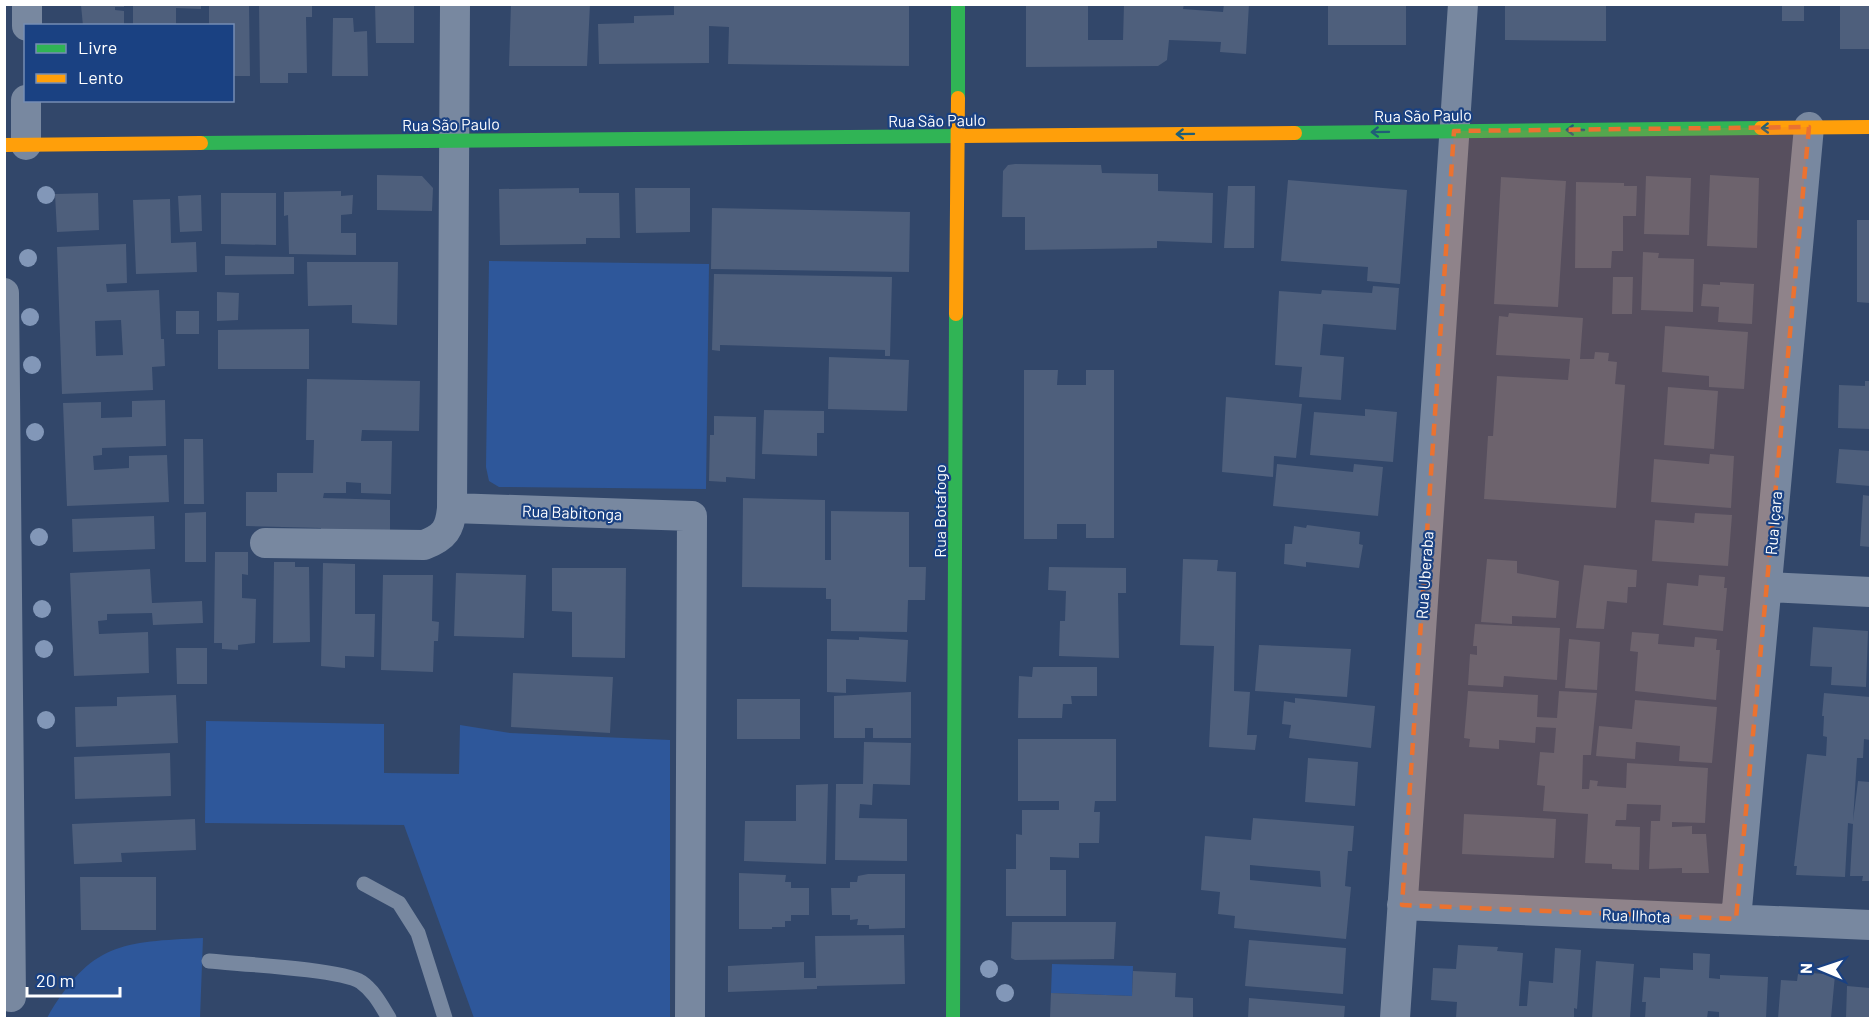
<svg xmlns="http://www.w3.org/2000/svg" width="1875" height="1023" font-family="Barlow,sans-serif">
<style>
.green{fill:#2e579a}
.building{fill:#4e5f7c;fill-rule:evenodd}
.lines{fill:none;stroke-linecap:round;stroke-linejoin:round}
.lane{stroke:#7888a0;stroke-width:15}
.street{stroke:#7888a0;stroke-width:30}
.fast{stroke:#30b455;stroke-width:14}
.slow{stroke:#ff9f0a;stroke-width:14}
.tree{fill:#8297b8}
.oneway{stroke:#205e77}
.marked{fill:#eb7230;fill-opacity:0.2;stroke:#eb7230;stroke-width:4.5;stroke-dasharray:12 8;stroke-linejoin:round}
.labels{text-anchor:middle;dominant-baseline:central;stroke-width:4.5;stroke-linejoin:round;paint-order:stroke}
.street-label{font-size:16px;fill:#fff;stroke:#1a4182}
</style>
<rect width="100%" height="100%" fill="#32476a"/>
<path class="green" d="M 489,261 L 709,264 L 706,489 L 499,487 L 489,481 L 486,467 Z
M 206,721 L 384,724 L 384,773 L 459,774 L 460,725 L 510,733 L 670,740 L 670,1018 L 474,1018 L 404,825 L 205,823 Z
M 203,938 L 200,1018 L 47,1018 C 91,942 122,942 203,938 Z
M 1052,964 L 1133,966 L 1132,996 L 1051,993 Z"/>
<path class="building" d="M 133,4 L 201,4 L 201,9 L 176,8 L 176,26 L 133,26 Z
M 259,4 L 312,4 L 312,17 L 306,17 L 307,73 L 288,73 L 288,83 L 260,83 Z
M 375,4 L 414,4 L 414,43 L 376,43 Z
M 511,4 L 590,4 L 587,66 L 509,66 Z
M 674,4 L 909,4 L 909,66 L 728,64 L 729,27 L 709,26 L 709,63 L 599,64 L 598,24 L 634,23 L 634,16 L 674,15 Z
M 1026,4 L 1088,4 L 1088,40 L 1123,40 L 1124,4 L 1184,4 L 1183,9 L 1223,12 L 1224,4 L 1249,4 L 1246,54 L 1220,52 L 1221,42 L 1169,40 L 1167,60 L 1158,66 L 1026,67 Z
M 1505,4 L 1606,4 L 1606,41 L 1505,40 Z
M 1782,4 L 1804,4 L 1804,21 L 1782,21 Z
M 1840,4 L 1870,4 L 1870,49 L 1840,49 Z
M 81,5 L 124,5 L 124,7 L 115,7 L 115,10 L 124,11 L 124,26 L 83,26 Z
M 209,5 L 249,5 L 250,76 L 232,76 L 232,26 L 209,26 Z
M 1328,5 L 1406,5 L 1406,45 L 1328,45 Z
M 333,18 L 353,18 L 354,32 L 367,31 L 368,76 L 332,76 Z
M 1015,164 L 1101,165 L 1102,173 L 1158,174 L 1158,191 L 1213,193 L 1212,243 L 1157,241 L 1157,248 L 1025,250 L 1025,217 L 1002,217 L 1003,171 L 1008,165 Z
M 377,175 L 422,176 L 433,188 L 432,211 L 377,210 Z
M 1710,175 L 1759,178 L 1757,248 L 1707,246 Z
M 1646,176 L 1691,178 L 1689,235 L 1644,234 Z
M 1501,177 L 1566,181 L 1558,307 L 1494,304 Z
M 1288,180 L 1407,190 L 1400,284 L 1367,281 L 1368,267 L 1281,261 Z
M 1576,182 L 1624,183 L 1624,186 L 1637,186 L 1636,216 L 1623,216 L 1623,251 L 1612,251 L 1611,268 L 1575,268 Z
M 1228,186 L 1255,186 L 1254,248 L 1224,248 Z
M 579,188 L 579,193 L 619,193 L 620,238 L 586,238 L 586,244 L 500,245 L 499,189 Z
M 635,188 L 690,188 L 690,232 L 636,233 Z
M 341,191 L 341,196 L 353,195 L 352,214 L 341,215 L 341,233 L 356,233 L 356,255 L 289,254 L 288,215 L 284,216 L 284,192 Z
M 98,193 L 99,230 L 57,232 L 55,194 Z
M 221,193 L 276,193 L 276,245 L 221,244 Z
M 201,195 L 202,231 L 180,232 L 178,196 Z
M 170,199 L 171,243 L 196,242 L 197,272 L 136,274 L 133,200 Z
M 712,208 L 910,212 L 909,272 L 711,269 Z
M 1857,220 L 1870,220 L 1870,303 L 1857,302 Z
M 126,244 L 127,283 L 106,284 L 107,292 L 159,290 L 161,339 L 164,339 L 165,366 L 152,367 L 153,390 L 62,394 L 57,247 ZM 121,320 L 123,355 L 96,356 L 95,321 Z
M 1643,252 L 1659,253 L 1658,258 L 1694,259 L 1693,312 L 1641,310 Z
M 225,256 L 294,257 L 294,274 L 225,275 Z
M 307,262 L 398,262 L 397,325 L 352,323 L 352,305 L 308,306 Z
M 714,274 L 892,277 L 890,356 L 885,356 L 885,350 L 720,345 L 720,351 L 712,350 Z
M 1613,277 L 1633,277 L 1632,314 L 1612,314 Z
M 1720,282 L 1754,284 L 1752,324 L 1718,322 L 1719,307 L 1701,306 L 1703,284 L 1720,285 Z
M 1373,286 L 1399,288 L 1396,330 L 1323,324 L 1320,355 L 1344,357 L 1341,400 L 1299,397 L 1302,367 L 1275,365 L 1279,291 L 1321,294 L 1322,290 L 1372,293 Z
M 217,292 L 239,293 L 238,320 L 217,321 Z
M 176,311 L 199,311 L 199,334 L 176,334 Z
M 1509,313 L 1583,318 L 1580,359 L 1594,359 L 1595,352 L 1609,353 L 1608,361 L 1617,362 L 1615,384 L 1625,385 L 1616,508 L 1484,499 L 1488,436 L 1493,436 L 1497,376 L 1568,380 L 1570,359 L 1496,355 L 1499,316 L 1508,317 Z
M 1665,326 L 1748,332 L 1744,389 L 1709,387 L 1709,376 L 1662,372 Z
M 309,329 L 309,369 L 218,369 L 218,330 Z
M 829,357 L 909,360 L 907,411 L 828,409 Z
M 1024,370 L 1058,370 L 1057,385 L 1086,385 L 1086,370 L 1114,370 L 1114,538 L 1086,538 L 1086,524 L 1057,524 L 1057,539 L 1024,539 Z
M 307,379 L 420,381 L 419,431 L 362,430 L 361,441 L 392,441 L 391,494 L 361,493 L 361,483 L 346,482 L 346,493 L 324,493 L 323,498 L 390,500 L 390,534 L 321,532 L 321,528 L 246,526 L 246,492 L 277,492 L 277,473 L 313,473 L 314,440 L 306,440 Z
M 1865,381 L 1870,381 L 1870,429 L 1838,428 L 1839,385 L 1865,386 Z
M 1668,387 L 1718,391 L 1714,449 L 1664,445 Z
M 1226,397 L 1302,404 L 1296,458 L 1274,456 L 1273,477 L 1222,472 Z
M 165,400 L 166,446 L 102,448 L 102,455 L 93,456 L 94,470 L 129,468 L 129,456 L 167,455 L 169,502 L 67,506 L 63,403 L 101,402 L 101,418 L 132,417 L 132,401 Z
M 1365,409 L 1397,412 L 1393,462 L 1310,455 L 1314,412 L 1365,416 Z
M 764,410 L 824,411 L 824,433 L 817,433 L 817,456 L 762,454 Z
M 714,416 L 756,417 L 755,479 L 726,477 L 726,482 L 709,481 L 710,435 L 714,435 Z
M 184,439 L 203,439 L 204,504 L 184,504 Z
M 1839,449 L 1870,451 L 1870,486 L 1836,483 Z
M 1710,454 L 1734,456 L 1731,508 L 1651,502 L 1654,459 L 1709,464 Z
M 1277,464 L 1353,472 L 1354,464 L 1383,467 L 1378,516 L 1273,506 Z
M 1863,495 L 1870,496 L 1870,547 L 1860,546 Z
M 743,498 L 825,500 L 825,560 L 831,560 L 831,511 L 909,512 L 909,567 L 926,567 L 925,600 L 908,600 L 907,632 L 831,631 L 831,599 L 826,599 L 826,588 L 742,587 Z
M 206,512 L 206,562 L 185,562 L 185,513 Z
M 1695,513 L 1732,515 L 1728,566 L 1652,561 L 1655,520 L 1694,523 Z
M 154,516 L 155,549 L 73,552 L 72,519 Z
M 1307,525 L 1360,532 L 1359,544 L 1363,545 L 1359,568 L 1306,562 L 1306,567 L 1284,564 L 1285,544 L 1292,544 L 1294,526 L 1306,528 Z
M 215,552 L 248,552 L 248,575 L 242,574 L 242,598 L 256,599 L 255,643 L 238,645 L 238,650 L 222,649 L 222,643 L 214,643 Z
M 1183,559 L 1218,560 L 1217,571 L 1236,572 L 1234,691 L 1250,692 L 1247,735 L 1257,735 L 1255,750 L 1209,747 L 1214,646 L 1180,645 Z
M 1487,559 L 1517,561 L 1517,573 L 1559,581 L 1556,618 L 1512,616 L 1512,624 L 1481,622 Z
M 274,562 L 295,562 L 295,567 L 309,567 L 310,642 L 273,643 Z
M 323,563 L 355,564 L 355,614 L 375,614 L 374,657 L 345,656 L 345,668 L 321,666 Z
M 1584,565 L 1637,570 L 1636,587 L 1628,587 L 1627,603 L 1607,601 L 1604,629 L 1576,628 Z
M 1049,567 L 1126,568 L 1126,593 L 1118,593 L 1119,658 L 1059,656 L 1060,621 L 1065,621 L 1066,591 L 1048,590 Z
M 552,568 L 626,568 L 625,658 L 572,657 L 572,612 L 552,611 Z
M 150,569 L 152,603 L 202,601 L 203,623 L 153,625 L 152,613 L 107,614 L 107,620 L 98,621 L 99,634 L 148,632 L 149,673 L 74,676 L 70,573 Z
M 456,573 L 526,575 L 524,638 L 454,636 Z
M 383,575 L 433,575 L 432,621 L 439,622 L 438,641 L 434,641 L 433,672 L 381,670 Z
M 1699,575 L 1725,577 L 1724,588 L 1727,588 L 1723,631 L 1663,625 L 1667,583 L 1698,586 Z
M 1475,624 L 1560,628 L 1557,680 L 1504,676 L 1503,687 L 1468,685 L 1470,654 L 1477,655 L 1477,646 L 1473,646 Z
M 1813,627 L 1868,631 L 1866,687 L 1831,685 L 1832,667 L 1810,666 Z
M 1632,632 L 1659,634 L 1658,644 L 1694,647 L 1695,637 L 1717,639 L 1716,650 L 1720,650 L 1716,700 L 1635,691 L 1638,652 L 1630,651 Z
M 859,637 L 908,640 L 906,682 L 846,679 L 846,693 L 827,692 L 827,639 L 859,640 Z
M 1569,639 L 1600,642 L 1597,690 L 1565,688 Z
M 1259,645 L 1351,649 L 1347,697 L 1255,691 Z
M 176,648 L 207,648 L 207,684 L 177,684 Z
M 1033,667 L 1097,667 L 1097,696 L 1071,696 L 1072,704 L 1063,704 L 1062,718 L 1018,718 L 1019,676 L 1032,677 Z
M 513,673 L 613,677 L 610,733 L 511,727 Z
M 1468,691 L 1538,695 L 1537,717 L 1557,718 L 1559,691 L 1597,693 L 1591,755 L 1583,755 L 1582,789 L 1589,789 L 1590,780 L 1598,781 L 1597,786 L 1626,788 L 1627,763 L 1708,768 L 1705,823 L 1672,822 L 1672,827 L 1692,826 L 1692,834 L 1706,834 L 1709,873 L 1682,873 L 1682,868 L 1649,869 L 1651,821 L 1660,821 L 1661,805 L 1627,804 L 1626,820 L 1616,820 L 1615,826 L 1640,827 L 1639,870 L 1612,869 L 1612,864 L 1585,863 L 1588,814 L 1543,811 L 1545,786 L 1537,785 L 1540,752 L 1554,753 L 1556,728 L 1536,727 L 1535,743 L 1499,740 L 1499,749 L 1469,747 L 1470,739 L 1464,738 Z
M 911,692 L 911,738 L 873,738 L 873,728 L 865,728 L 865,738 L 834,738 L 834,696 Z
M 1824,693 L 1870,697 L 1870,740 L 1864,739 L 1863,758 L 1857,758 L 1853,821 L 1858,781 L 1870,782 L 1870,881 L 1862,881 L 1863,876 L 1850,876 L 1853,824 L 1848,823 L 1845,877 L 1796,875 L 1797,866 L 1794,866 L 1807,754 L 1826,756 L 1827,737 L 1823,736 L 1824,716 L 1822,716 Z
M 176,695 L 178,743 L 76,747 L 75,707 L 117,706 L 117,697 Z
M 1295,698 L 1375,706 L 1371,748 L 1289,738 L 1291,725 L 1282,724 L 1284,701 L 1295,703 Z
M 737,699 L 800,699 L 800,739 L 737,739 Z
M 1635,700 L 1717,707 L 1712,763 L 1679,761 L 1680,746 L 1636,742 L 1635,759 L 1596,756 L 1599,726 L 1632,729 Z
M 1018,739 L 1116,739 L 1116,801 L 1095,801 L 1094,812 L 1100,812 L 1099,843 L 1079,843 L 1079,858 L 1050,857 L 1050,870 L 1066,870 L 1066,916 L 1006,916 L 1006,869 L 1016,869 L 1016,834 L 1022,835 L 1022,810 L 1059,810 L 1059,801 L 1018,801 Z
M 864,742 L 911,743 L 910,785 L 873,784 L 872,805 L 860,804 L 859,818 L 907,819 L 907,861 L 835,860 L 836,784 L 863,784 Z
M 170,753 L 171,796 L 75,799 L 74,757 Z
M 1308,758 L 1358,762 L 1355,806 L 1305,802 Z
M 828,784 L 826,864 L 744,861 L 745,821 L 796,821 L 796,785 Z
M 1464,814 L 1556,819 L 1554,858 L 1462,854 Z
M 1253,818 L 1354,826 L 1352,851 L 1348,851 L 1345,886 L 1351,887 L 1346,939 L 1234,928 L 1235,916 L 1218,914 L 1220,892 L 1201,890 L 1205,836 L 1251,840 ZM 1250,865 L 1320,871 L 1321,887 L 1250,880 Z
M 195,819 L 196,850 L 121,853 L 122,862 L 74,864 L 72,824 Z
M 739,873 L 786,875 L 785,882 L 791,882 L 791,888 L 809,888 L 809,915 L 791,915 L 791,921 L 785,921 L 785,927 L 772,927 L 772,929 L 739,929 Z
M 868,874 L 905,874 L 905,928 L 869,929 L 869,925 L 857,925 L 858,919 L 850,920 L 850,915 L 832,915 L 831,888 L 850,888 L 850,882 L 857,882 L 858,876 Z
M 80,877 L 156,877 L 156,930 L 81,930 Z
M 1012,922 L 1116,922 L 1114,959 L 1015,960 L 1011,958 Z
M 904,935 L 905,984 L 817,986 L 817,989 L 728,992 L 728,966 L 804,962 L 804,978 L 816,978 L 815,936 Z
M 1249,940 L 1346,948 L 1343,994 L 1245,986 Z
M 1458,945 L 1498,947 L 1497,951 L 1523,953 L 1519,1006 L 1527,1006 L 1529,981 L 1553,983 L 1555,948 L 1581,950 L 1577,1009 L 1574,1008 L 1574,1018 L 1456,1018 L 1457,1002 L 1431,1000 L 1433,968 L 1456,969 Z
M 1693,953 L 1710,954 L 1709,978 L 1720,979 L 1720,975 L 1768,977 L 1766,1018 L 1719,1018 L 1719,1012 L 1708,1011 L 1707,1018 L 1645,1018 L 1646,1002 L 1642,1002 L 1644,977 L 1660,978 L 1660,968 L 1693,970 Z
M 1596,961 L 1634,964 L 1630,1018 L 1592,1018 Z
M 1133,971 L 1176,973 L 1175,997 L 1193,998 L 1193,1018 L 1050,1018 L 1051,993 L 1132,996 Z
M 1812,973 L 1835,975 L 1831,1018 L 1778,1018 L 1781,980 L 1797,981 L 1798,974 L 1812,975 Z
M 1847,986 L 1870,988 L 1870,1018 L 1846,1018 Z
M 1249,998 L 1345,1006 L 1344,1018 L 1248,1018 Z"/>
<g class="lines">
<path class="lane" d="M 364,884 L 399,903 L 418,933 L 445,1018
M 209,961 C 238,964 341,969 361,982 C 374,991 381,1005 389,1018"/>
<path class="street" d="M 455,4 L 452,508 L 692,516 L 690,1018
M 27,26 L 27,4
M 26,145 L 26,100
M 4,293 L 11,997
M 265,543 L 424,545 C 445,537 450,529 452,508
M 1767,587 L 1870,592
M 1402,905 L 1870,925
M 1736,919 L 1809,127
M 1395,1018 L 1463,4"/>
<path class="fast" d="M 958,98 L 958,4
M 1295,133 L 1761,128
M 201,143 L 962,136
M 953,1018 L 956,314"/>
<path class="slow" d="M 1761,128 L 1870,127
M 962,136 L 1295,133
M 4,145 L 201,143
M 956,314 L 958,98"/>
</g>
<g class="tree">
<circle cx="46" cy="195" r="9"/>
<circle cx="28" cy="258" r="9"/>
<circle cx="30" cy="317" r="9"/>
<circle cx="32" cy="365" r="9"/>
<circle cx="35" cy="432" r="9"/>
<circle cx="39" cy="537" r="9"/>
<circle cx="42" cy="609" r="9"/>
<circle cx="44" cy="649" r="9"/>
<circle cx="46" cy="720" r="9"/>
<circle cx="989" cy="969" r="9"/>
<circle cx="1005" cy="993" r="9"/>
</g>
<defs><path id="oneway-shaft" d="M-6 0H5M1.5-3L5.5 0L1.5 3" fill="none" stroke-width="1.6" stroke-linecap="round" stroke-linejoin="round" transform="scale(1.5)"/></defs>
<g class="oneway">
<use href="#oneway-shaft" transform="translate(1770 128) rotate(179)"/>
<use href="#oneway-shaft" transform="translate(1575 130) rotate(180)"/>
<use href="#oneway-shaft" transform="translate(1380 132) rotate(179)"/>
<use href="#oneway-shaft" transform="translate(1185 134) rotate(179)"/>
</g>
<path class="marked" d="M 1809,127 L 1736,919 L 1402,905 L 1454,131 Z"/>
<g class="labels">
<g class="street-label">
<text transform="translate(1423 115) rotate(-1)">Rua São Paulo</text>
<text transform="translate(937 120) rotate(-1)">Rua São Paulo</text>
<text transform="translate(451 124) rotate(-1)">Rua São Paulo</text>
<text transform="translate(939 511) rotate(-90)">Rua Botafogo</text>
<text transform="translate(572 512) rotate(2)">Rua Babitonga</text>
<text transform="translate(1773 523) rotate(-85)">Rua Içara</text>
<text transform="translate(1424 575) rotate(-86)">Rua Uberaba</text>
<text transform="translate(1636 915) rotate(2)">Rua Ilhota</text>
</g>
</g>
<rect width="1875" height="1023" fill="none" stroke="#ffffff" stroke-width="12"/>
<rect x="24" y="24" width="210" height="78" fill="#1a4182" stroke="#768db4" stroke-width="1.5"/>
<rect x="36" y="44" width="30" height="9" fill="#30b455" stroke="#768db4" stroke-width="1.5"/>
<text x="78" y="54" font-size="18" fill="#ffffff">Livre</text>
<rect x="36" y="74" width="30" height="9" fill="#ff9f0a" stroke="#768db4" stroke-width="1.5"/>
<text x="78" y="84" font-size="18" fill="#ffffff">Lento</text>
<g transform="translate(1821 969) rotate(272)" stroke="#1a4182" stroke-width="4.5" paint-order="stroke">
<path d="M0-4.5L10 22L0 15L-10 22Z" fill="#ffffff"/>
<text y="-9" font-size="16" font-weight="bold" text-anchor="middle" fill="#ffffff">N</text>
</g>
<path d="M27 987v9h93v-9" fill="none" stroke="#ffffff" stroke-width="3"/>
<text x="36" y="987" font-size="18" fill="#ffffff" stroke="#1a4182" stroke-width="4.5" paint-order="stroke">20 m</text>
</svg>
